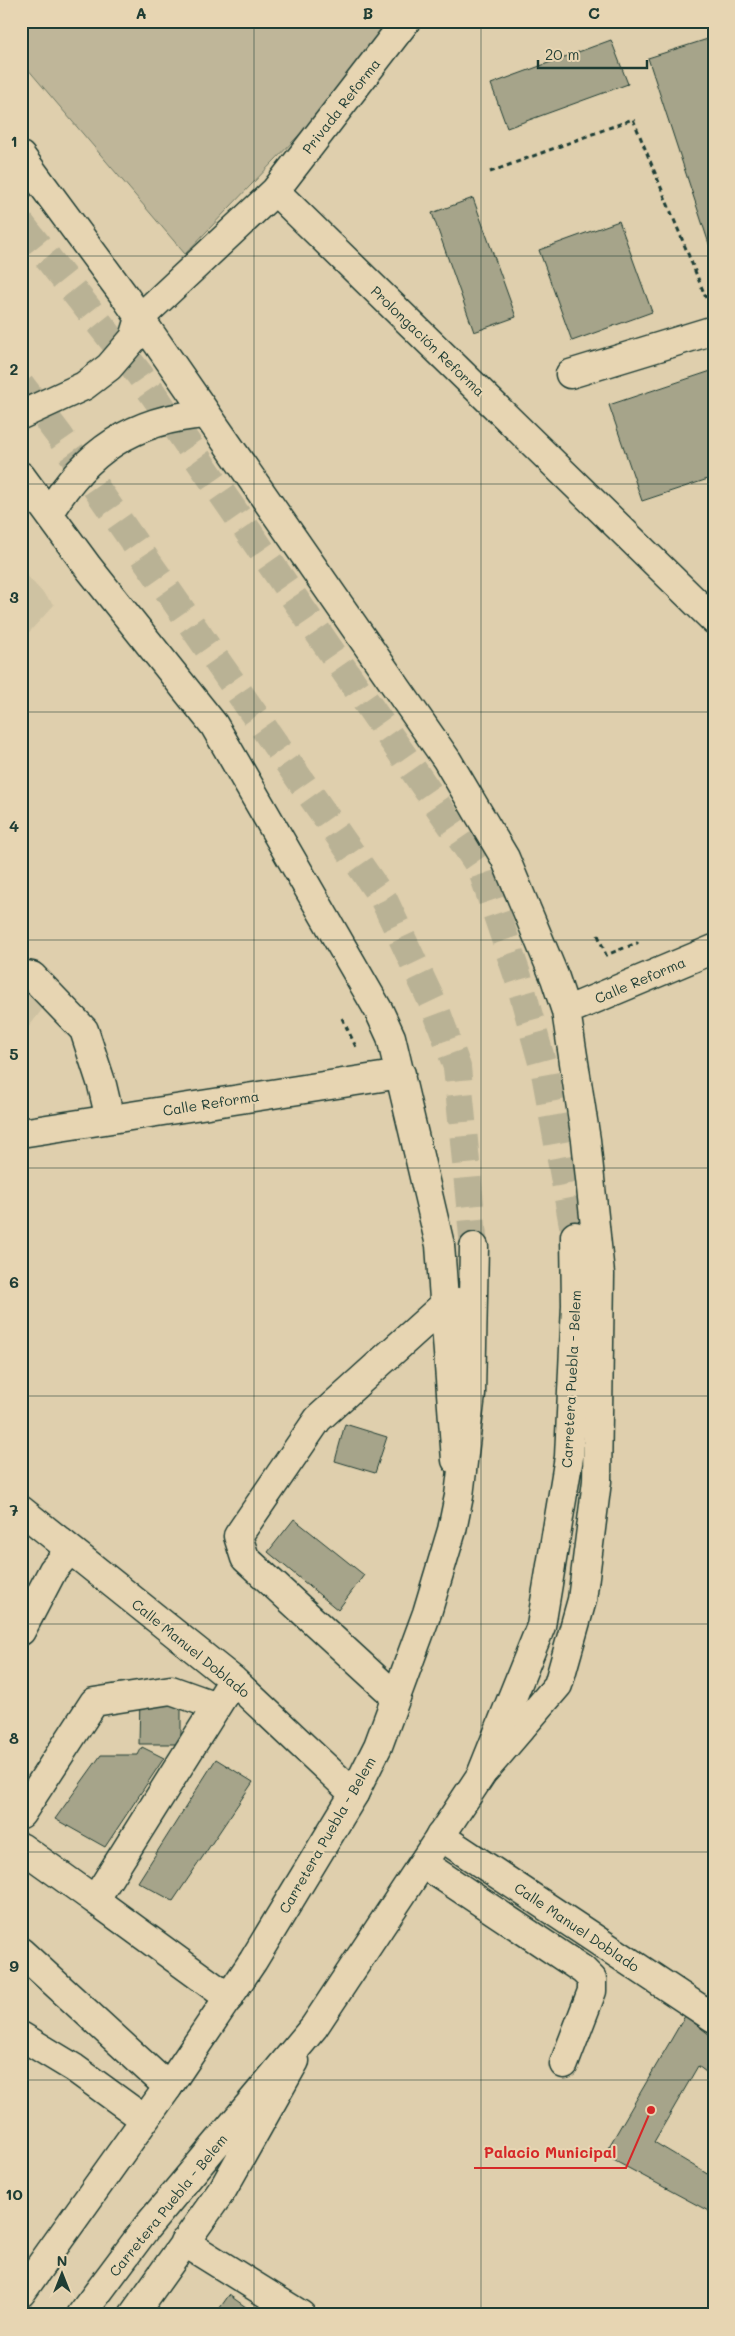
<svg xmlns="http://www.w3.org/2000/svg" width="735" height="2336" font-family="Mali,sans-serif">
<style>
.built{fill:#cec2a2}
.green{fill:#bfb699;stroke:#6f7a66}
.building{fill:#a6a48a;stroke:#1f3d34}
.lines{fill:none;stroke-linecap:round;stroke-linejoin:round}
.major-tunnel{stroke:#b9b295;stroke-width:28;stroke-dasharray:28 14;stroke-linecap:butt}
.minor-casing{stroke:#1f3d34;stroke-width:31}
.major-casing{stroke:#1f3d34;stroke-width:31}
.path{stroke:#1f3d34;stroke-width:3;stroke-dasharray:5 4;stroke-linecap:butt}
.minor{stroke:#e7d5b2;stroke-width:28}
.major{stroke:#e7d5b2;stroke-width:28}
.grid{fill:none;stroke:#1f3d34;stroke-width:1;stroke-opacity:0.55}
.labels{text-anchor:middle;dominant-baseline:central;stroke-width:4;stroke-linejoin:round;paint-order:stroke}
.street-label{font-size:14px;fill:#1f3d34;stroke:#e7d5b2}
.leader{fill:none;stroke:#d62828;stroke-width:2}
.callout-dot{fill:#d62828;stroke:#e7d5b2;stroke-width:2}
.callout-label{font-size:15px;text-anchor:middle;font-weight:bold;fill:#d62828;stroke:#e7d5b2;stroke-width:4;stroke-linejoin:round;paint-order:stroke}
.neatline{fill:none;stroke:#1f3d34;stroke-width:2}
.grid-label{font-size:16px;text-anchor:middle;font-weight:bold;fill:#1f3d34}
</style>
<rect width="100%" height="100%" fill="#dfcfad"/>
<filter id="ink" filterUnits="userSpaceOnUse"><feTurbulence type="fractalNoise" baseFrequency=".02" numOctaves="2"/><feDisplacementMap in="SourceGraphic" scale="10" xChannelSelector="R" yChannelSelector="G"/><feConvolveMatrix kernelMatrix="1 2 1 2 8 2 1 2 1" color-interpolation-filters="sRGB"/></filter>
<g filter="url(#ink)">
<path class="built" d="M 21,569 L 54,605 L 21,641 Z
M 21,960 L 57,990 L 21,1037 Z"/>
<path class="green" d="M 21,21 L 398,21 L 385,45 L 185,254 L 21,61 Z"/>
<path class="building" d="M 714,37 L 714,259 L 648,58 Z
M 611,40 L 628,84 L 507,128 L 491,84 Z
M 473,198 L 516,317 L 474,332 L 432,213 Z
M 619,221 L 652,312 L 572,341 L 539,250 Z
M 714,370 L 714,477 L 642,501 L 609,405 Z
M 345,1424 L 387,1437 L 375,1473 L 335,1461 Z
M 294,1519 L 364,1575 L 338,1610 L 268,1552 Z
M 140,1697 L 181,1701 L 181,1744 L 139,1744 Z
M 142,1747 L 164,1758 L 105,1847 L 55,1819 L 101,1755 L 138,1755 Z
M 216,1759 L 253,1782 L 173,1901 L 138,1882 Z
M 685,2016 L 714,2038 L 714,2078 L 698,2066 L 654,2142 L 714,2178 L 714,2214 L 604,2155 Z
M 229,2295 L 257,2315 L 215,2315 Z"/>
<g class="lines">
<path class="major-tunnel" d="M 21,224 L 140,375 L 481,868 L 519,980 L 545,1073 L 575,1236
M 21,385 L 59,435 L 384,900 L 436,1010 L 457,1067 L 474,1247"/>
<defs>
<path id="minor" d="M 21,156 L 126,298 L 447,760 L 505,858 L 555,978 L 566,1011 L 586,1140 L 600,1274 L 597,1481 L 582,1600 L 558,1685 L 485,1770
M 275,191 L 714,620
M 570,374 L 714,330
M 21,415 L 84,386 L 109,367 L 134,338 L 140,318 L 275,191 L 406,21
M 21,476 L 88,567 L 214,725 L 379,1011 L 391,1037 L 440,1245 L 456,1460
M 49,513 C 85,452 134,419 205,414
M 21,974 L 32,976 L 84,1030 L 102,1085 L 110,1119
M 566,1011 L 714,949
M 21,1133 L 401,1074
M 21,1510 L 233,1680 L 354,1794
M 21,1631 L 53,1570 L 70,1550
M 396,1697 L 245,1558 L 238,1536 L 318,1419 L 444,1305 L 458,1302
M 21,1814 L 94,1702 L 171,1690 L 216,1706
M 440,1836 L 714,2018
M 21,1847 L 95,1900
M 424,1864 L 583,1970 L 592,1979 L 592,1991 L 564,2064
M 21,1952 L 168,2087
M 229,1998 L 95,1900 L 233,1680
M 21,2036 L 74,2068 L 144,2119
M 184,2242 L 301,2315
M 133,2315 L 223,2189 L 295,2061"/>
<path id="major" d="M 21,2293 L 168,2087 L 253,1961 L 354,1794 L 378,1746 L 427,1613 L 452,1530 L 459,1496 L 471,1394 L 474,1247
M 81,2315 L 146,2228 L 314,2027 L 481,1775 L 541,1626 L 569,1457 L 576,1305 L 575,1236"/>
</defs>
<use href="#minor" class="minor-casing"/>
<use href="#major" class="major-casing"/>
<path class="path" d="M 490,172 L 633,119 L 706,298
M 598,935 L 606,955 L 637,943 L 638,944
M 342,1018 L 357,1049"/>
<use href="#minor" class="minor"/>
<use href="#major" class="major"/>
</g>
</g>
<path class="grid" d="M 254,21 L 254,2315M 481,21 L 481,2315M 21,256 L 714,256M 21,484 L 714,484M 21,712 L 714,712M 21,940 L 714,940M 21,1168 L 714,1168M 21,1396 L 714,1396M 21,1624 L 714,1624M 21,1852 L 714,1852M 21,2080 L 714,2080"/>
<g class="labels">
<g class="street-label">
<text transform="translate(341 106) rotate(-52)">Privada Reforma</text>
<text transform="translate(428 341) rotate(44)">Prolongación Reforma</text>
<text transform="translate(640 980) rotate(-23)">Calle Reforma</text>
<text transform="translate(211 1103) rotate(-9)">Calle Reforma</text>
<text transform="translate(571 1379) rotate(-87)">Carretera Puebla - Belem</text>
<text transform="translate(191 1648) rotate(39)">Calle Manuel Doblado</text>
<text transform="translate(327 1835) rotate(-60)">Carretera Puebla - Belem</text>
<text transform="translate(577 1927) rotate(34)">Calle Manuel Doblado</text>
<text transform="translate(168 2205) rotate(-51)">Carretera Puebla - Belem</text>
</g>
</g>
<path class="leader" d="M651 2110L626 2168H474"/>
<circle class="callout-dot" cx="651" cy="2110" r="5"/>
<g class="callout-label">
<text x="550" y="2158">Palacio Municipal</text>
</g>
<rect width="735" height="2336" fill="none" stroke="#e7d5b2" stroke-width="55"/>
<g transform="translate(62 2274)" stroke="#e7d5b2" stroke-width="4" paint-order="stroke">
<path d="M0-4L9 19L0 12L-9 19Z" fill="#1f3d34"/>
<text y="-8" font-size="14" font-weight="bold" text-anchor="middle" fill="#1f3d34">N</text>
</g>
<path d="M538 60v8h109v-8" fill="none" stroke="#1f3d34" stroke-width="2.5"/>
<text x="545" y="60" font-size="15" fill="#1f3d34" stroke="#e7d5b2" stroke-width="4" paint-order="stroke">20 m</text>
<rect x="28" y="28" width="680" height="2280" class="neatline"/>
<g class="grid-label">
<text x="141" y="19">A</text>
<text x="368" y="19">B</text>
<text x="594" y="19">C</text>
<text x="14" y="147">1</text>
<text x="14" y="375">2</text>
<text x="14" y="603">3</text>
<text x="14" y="832">4</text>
<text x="14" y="1060">5</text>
<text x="14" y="1288">6</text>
<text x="14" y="1516">7</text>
<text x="14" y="1744">8</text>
<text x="14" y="1972">9</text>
<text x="14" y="2200">10</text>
</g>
</svg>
